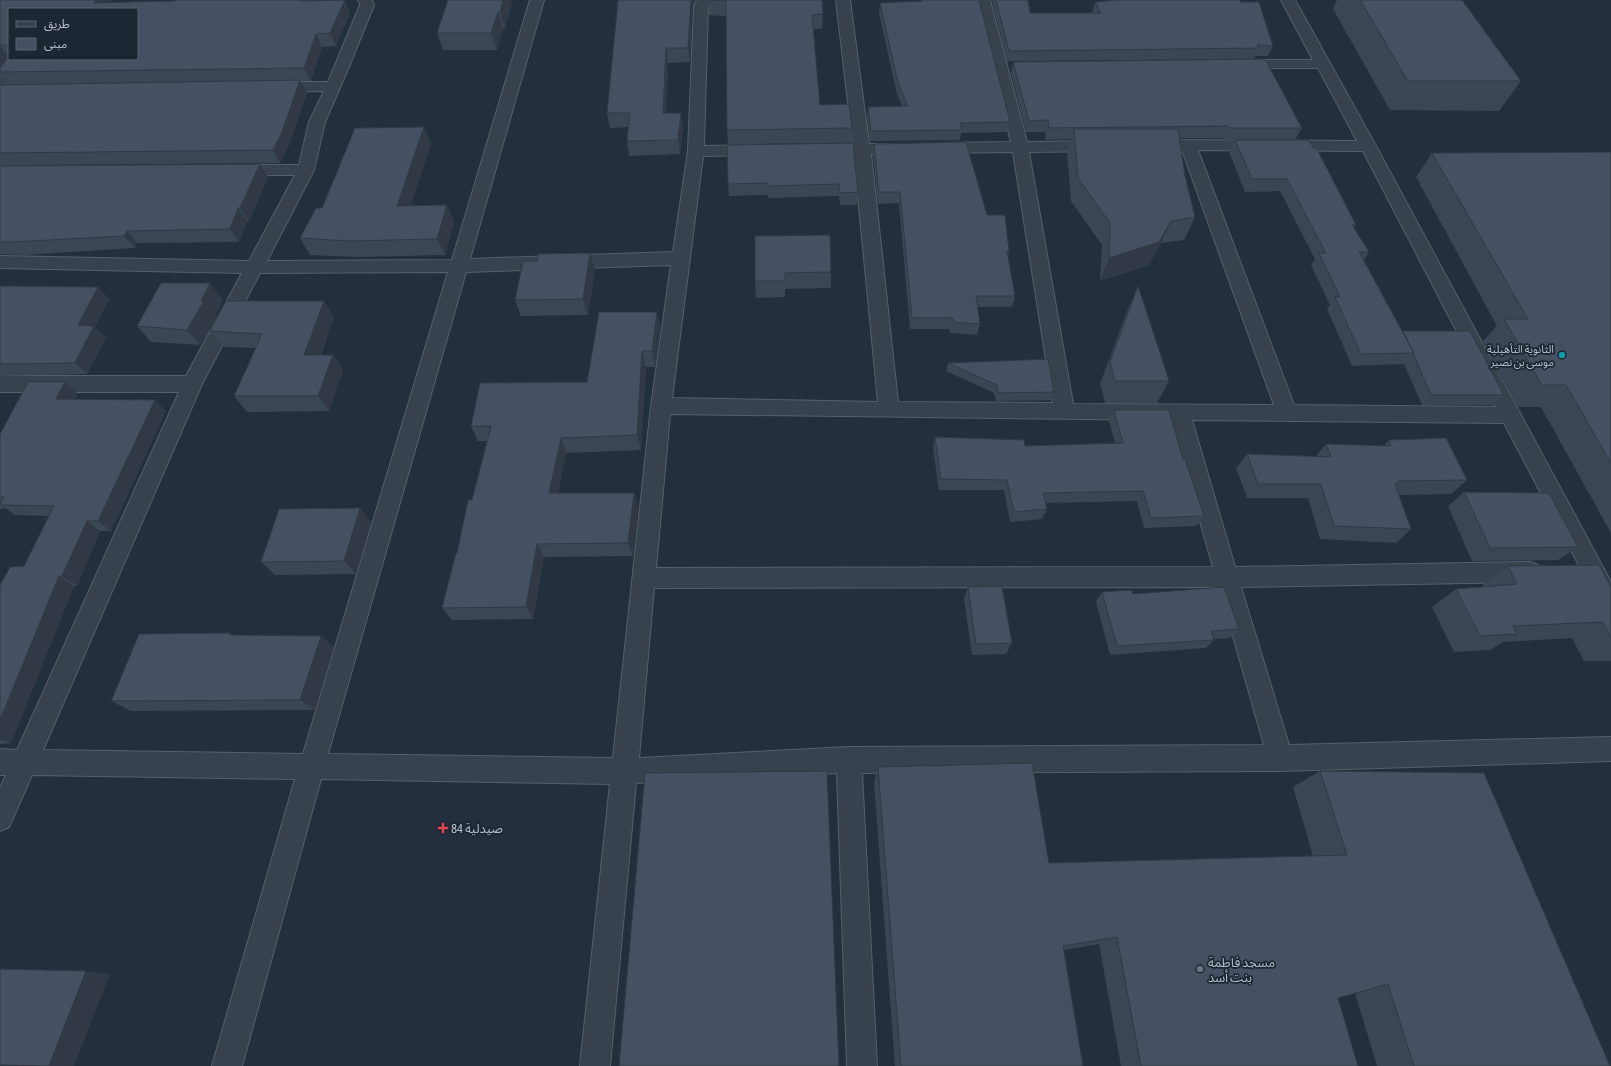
<svg xmlns="http://www.w3.org/2000/svg" width="1611" height="1066" font-family="'Asap Condensed','Noto Sans Arabic',sans-serif">
<style>
.lines{fill:none;stroke-linecap:round;stroke-linejoin:round}
.minor-casing{stroke:#565f6c;stroke-width:2}
.minor{fill:#38414e;fill-rule:evenodd}
.wall{fill:#3b4654;fill-rule:evenodd}
.shaded-wall{fill:#303945}
.building{fill:#455162;stroke:#303945}
.culture-dot{fill:#0f9aa8;stroke:#1d2633;stroke-width:1.5}
.health-dot{fill:#e0444e;stroke:#1d2633;stroke-width:1.5}
.worship-dot{fill:#6b7280;stroke:#1d2633;stroke-width:1.5}
.labels{text-anchor:middle;dominant-baseline:central;stroke-width:3.5;stroke-linejoin:round;paint-order:stroke}
.poi-label{font-size:11px;fill:#b4bcc9;stroke:#1d2633;text-anchor:end}
.near-poi-label{font-size:13px;fill:#b4bcc9;stroke:#1d2633;text-anchor:start}
</style>
<rect width="100%" height="100%" fill="#242f3e"/>
<g class="lines">
<defs>
<path id="minor" d="M 358,0 L 372,0 L 374,5 L 348,69 L 325,122 L 314,170 L 267,261 L 452,260 L 530,0 L 544,0 L 470,259 L 673,252 L 688,151 L 694,6 L 697,0 L 711,0 L 708,6 L 704,146 L 757,145 L 763,146 L 765,150 L 763,154 L 757,155 L 703,156 L 672,398 L 878,402 L 854,155 L 823,155 L 817,154 L 815,150 L 817,146 L 853,145 L 836,0 L 850,0 L 869,144 L 903,144 L 909,145 L 911,149 L 909,153 L 903,154 L 871,154 L 898,402 L 1053,403 L 1013,152 L 937,153 L 931,152 L 929,148 L 931,144 L 937,143 L 1011,142 L 976,0 L 990,0 L 1027,142 L 1099,141 L 1105,142 L 1107,146 L 1105,150 L 1099,151 L 1029,152 L 1073,404 L 1274,405 L 1182,150 L 1149,150 L 1143,149 L 1141,145 L 1143,141 L 1149,140 L 1357,141 L 1318,68 L 1239,68 L 1234,67 L 1232,64 L 1234,61 L 1239,60 L 1313,60 L 1281,0 L 1295,0 L 1376,146 L 1611,582 L 1611,614 L 1603,611 L 1504,423 L 1192,420 L 1235,567 L 1530,562 L 1538,565 L 1541,572 L 1538,579 L 1530,582 L 1241,587 L 1289,745 L 1611,737 L 1611,761 L 1280,771 L 862,773 L 877,1066 L 847,1066 L 837,773 L 636,783 L 610,1066 L 580,1066 L 610,784 L 321,779 L 242,1066 L 212,1066 L 295,779 L 32,775 L 9,827 L 0,831 L 0,788 L 6,775 L 0,775 L 0,749 L 17,750 L 179,392 L 0,392 L 0,376 L 186,376 L 242,273 L 0,268 L 0,256 L 249,261 L 295,175 L 235,175 L 229,174 L 227,170 L 229,166 L 235,165 L 299,165 L 309,122 L 324,91 L 273,92 L 268,90 L 265,87 L 268,84 L 273,82 L 328,82 L 360,5 ZM 1198,150 L 1363,151 L 1496,407 L 1294,405 ZM 671,265 L 651,406 L 613,758 L 328,754 L 466,272 ZM 448,272 L 303,754 L 43,750 L 202,384 L 260,273 ZM 670,414 L 1171,420 L 1213,567 L 656,568 ZM 1219,587 L 1264,745 L 849,747 L 639,758 L 654,588 Z
M 11,59 L 26,59 L 5,86 L 0,88 L 0,73 Z"/>
</defs>
<use href="#minor" class="minor-casing"/>
<use href="#minor" class="minor"/>
</g>
<path class="wall" d="M 0,0 L 112,2 L 175,1 L 175,0 L 312,0 L 350,13 L 336,46 L 322,47 L 311,81 L 300,81 L 307,93 L 289,145 L 280,163 L 50,165 L 268,177 L 249,221 L 247,221 L 239,242 L 137,243 L 135,248 L 24,255 L 0,254 L 0,85 L 7,85 L 0,76 ZM 9,9 L 137,9 L 9,59 Z
M 448,0 L 511,0 L 512,2 L 505,29 L 503,29 L 497,50 L 443,50 L 437,33 Z
M 618,0 L 696,0 L 693,5 L 690,62 L 668,63 L 666,113 L 683,127 L 680,154 L 629,156 L 627,141 L 628,127 L 610,128 L 607,113 Z
M 708,0 L 822,0 L 823,14 L 822,29 L 813,29 L 820,105 L 852,128 L 851,143 L 728,144 L 727,130 L 726,16 L 709,15 Z
M 921,0 L 979,0 L 1010,122 L 1007,132 L 961,133 L 960,140 L 870,141 L 867,118 L 868,107 L 902,106 L 897,94 L 879,13 L 880,3 L 921,1 Z
M 992,0 L 1028,0 L 1030,13 L 1092,13 L 1095,2 L 1241,2 L 1273,46 L 1268,56 L 1255,56 L 1254,59 L 1007,61 Z
M 1337,0 L 1462,0 L 1521,81 L 1499,111 L 1390,110 L 1333,9 Z
M 1013,62 L 1302,128 L 1295,140 L 1223,140 L 1223,138 L 1179,138 L 1185,176 L 1195,217 L 1184,240 L 1161,243 L 1149,265 L 1100,281 L 1102,245 L 1071,201 L 1067,152 L 1071,139 L 1046,140 L 1045,132 L 1026,132 L 1011,73 Z
M 424,127 L 431,144 L 410,206 L 447,205 L 454,222 L 445,255 L 358,257 L 310,255 L 300,238 L 322,208 Z
M 1235,140 L 1356,225 L 1354,228 L 1369,252 L 1364,260 L 1403,332 L 1403,331 L 1504,395 L 1494,405 L 1422,405 L 1404,364 L 1352,366 L 1327,309 L 1330,305 L 1311,265 L 1315,259 L 1280,191 L 1245,192 L 1229,152 Z
M 853,143 L 858,192 L 857,205 L 840,205 L 839,196 L 768,198 L 768,195 L 729,196 L 728,184 Z
M 874,144 L 987,215 L 1009,251 L 1008,256 L 1015,296 L 1012,307 L 977,307 L 980,324 L 977,335 L 951,333 L 949,329 L 910,329 L 899,203 L 878,204 L 873,155 Z
M 1611,152 L 1611,533 L 1541,407 L 1518,407 L 1483,341 L 1497,326 L 1416,177 L 1432,153 Z
M 755,236 L 831,272 L 831,288 L 785,289 L 785,297 L 756,298 L 755,281 Z
M 590,253 L 595,269 L 588,315 L 521,316 L 515,300 L 537,261 Z
M 0,286 L 98,287 L 109,299 L 95,327 L 106,338 L 87,374 L 0,376 Z
M 1138,286 L 1169,381 L 1157,403 L 1105,403 L 1100,384 L 1128,309 Z
M 223,300 L 215,315 L 216,317 L 201,345 L 151,342 L 137,326 Z
M 334,317 L 321,355 L 333,355 L 343,370 L 329,411 L 247,412 L 234,396 L 256,348 L 223,347 L 210,331 Z
M 661,328 L 655,367 L 646,367 L 641,450 L 566,453 L 558,493 L 634,493 L 638,507 L 633,556 L 544,557 L 533,619 L 452,620 L 442,608 L 472,500 L 487,441 L 478,441 L 471,426 L 587,382 Z
M 948,363 L 1054,392 L 1051,400 L 996,401 L 994,393 L 946,371 Z
M 65,382 L 78,394 L 75,399 L 166,411 L 111,531 L 100,531 L 77,586 L 74,586 L 11,743 L 0,744 L 0,585 L 24,566 L 49,516 L 15,515 L 5,508 L 0,509 L 0,434 Z
M 1114,410 L 1183,459 L 1204,516 L 1196,526 L 1144,528 L 1137,501 L 1045,503 L 1047,509 L 1042,519 L 1010,522 L 1004,490 L 939,490 L 933,448 L 935,437 L 1025,446 L 1115,443 L 1109,421 Z
M 1389,440 L 1467,480 L 1451,494 L 1399,495 L 1411,529 L 1396,543 L 1320,539 L 1308,498 L 1247,498 L 1236,468 L 1247,454 L 1316,456 L 1326,444 L 1384,446 Z
M 1464,492 L 1578,547 L 1558,560 L 1472,561 L 1448,506 Z
M 360,508 L 371,522 L 356,574 L 275,575 L 261,562 Z
M 1508,566 L 1611,587 L 1611,661 L 1584,661 L 1572,638 L 1503,642 L 1490,650 L 1454,652 L 1432,607 L 1456,589 L 1484,587 L 1483,584 Z
M 968,587 L 1012,643 L 1006,654 L 972,655 L 964,599 Z
M 1102,592 L 1133,594 L 1239,629 L 1230,638 L 1214,639 L 1214,640 L 1206,648 L 1110,655 L 1096,602 Z
M 230,633 L 233,635 L 321,636 L 334,647 L 315,710 L 131,711 L 111,701 Z
M 878,767 L 1049,863 L 1313,856 L 1293,787 L 1320,771 L 1610,1066 L 1377,1066 L 1355,993 L 1338,998 L 1358,1066 L 1121,1066 L 1099,944 L 1064,950 L 1083,1066 L 895,1066 L 874,782 Z"/>
<path class="shaded-wall" d="M 96,0 L 113,0 L 107,9 L 94,3 Z
M 345,0 L 350,13 L 336,46 L 330,33 Z
M 503,0 L 511,0 L 512,2 L 505,29 L 500,12 Z
M 691,0 L 696,0 L 693,5 L 690,62 L 688,48 Z
M 498,12 L 503,29 L 497,50 L 491,33 Z
M 316,34 L 322,47 L 311,81 L 304,68 Z
M 0,46 L 9,57 L 0,71 Z
M 666,48 L 668,63 L 665,127 L 663,113 Z
M 300,80 L 307,93 L 289,145 L 280,163 L 273,150 Z
M 681,113 L 683,127 L 680,154 L 678,140 Z
M 424,127 L 431,144 L 405,223 L 397,206 Z
M 260,164 L 268,177 L 249,221 L 240,208 Z
M 447,205 L 454,222 L 445,255 L 437,239 Z
M 238,208 L 247,221 L 239,242 L 230,229 Z
M 1171,221 L 1161,243 L 1149,265 L 1100,281 L 1109,258 Z
M 127,231 L 137,243 L 135,248 L 124,236 Z
M 590,253 L 595,269 L 588,315 L 583,299 Z
M 210,283 L 223,300 L 215,315 L 216,317 L 201,345 L 187,330 Z
M 98,287 L 109,299 L 95,327 L 106,338 L 87,374 L 75,363 L 78,325 Z
M 324,301 L 334,317 L 315,370 L 304,355 Z
M 657,312 L 661,328 L 655,367 L 652,351 Z
M 642,351 L 646,367 L 641,450 L 637,435 Z
M 333,355 L 343,370 L 329,411 L 318,396 Z
M 65,382 L 78,394 L 69,411 L 56,399 Z
M 155,400 L 166,411 L 111,531 L 98,521 Z
M 561,438 L 566,453 L 556,507 L 549,493 Z
M 634,493 L 638,507 L 633,556 L 628,543 Z
M 360,508 L 371,522 L 356,574 L 344,561 Z
M 87,521 L 100,531 L 77,586 L 62,576 Z
M 537,544 L 544,557 L 533,619 L 526,607 Z
M 59,576 L 74,586 L 11,743 L 0,739 L 0,720 Z
M 321,636 L 334,647 L 315,710 L 300,700 Z
M 86,971 L 110,974 L 74,1066 L 49,1066 Z"/>
<path class="building" d="M 0,0 L 96,0 L 94,3 L 175,1 L 175,0 L 300,0 L 299,1 L 345,0 L 330,33 L 316,34 L 304,68 L 0,72 L 0,68 L 9,57 L 9,59 L 137,59 L 137,9 L 9,9 L 9,45 L 0,45 Z
M 448,0 L 503,0 L 500,12 L 498,12 L 491,33 L 437,33 Z
M 618,0 L 691,0 L 688,48 L 666,48 L 663,113 L 681,113 L 678,140 L 627,141 L 630,113 L 607,113 Z
M 708,0 L 822,0 L 823,14 L 812,15 L 820,105 L 849,104 L 852,128 L 727,130 L 726,1 Z
M 922,0 L 979,0 L 1010,122 L 960,123 L 962,130 L 871,131 L 868,107 L 908,106 L 898,83 L 880,3 L 922,1 Z
M 996,0 L 1028,0 L 1030,13 L 1101,13 L 1095,2 L 1115,0 L 1240,0 L 1241,2 L 1259,2 L 1273,46 L 1257,45 L 1259,48 L 1009,51 Z
M 1360,0 L 1462,0 L 1521,81 L 1408,81 Z
M 1265,59 L 1302,128 L 1229,128 L 1228,126 L 1049,128 L 1048,120 L 1029,121 L 1013,62 Z
M 300,80 L 282,132 L 273,150 L 0,153 L 0,85 Z
M 424,127 L 397,206 L 447,205 L 437,239 L 348,241 L 300,238 L 316,208 L 322,208 L 355,128 Z
M 1074,129 L 1178,129 L 1185,176 L 1195,217 L 1171,221 L 1159,242 L 1109,258 L 1110,223 L 1078,178 Z
M 1235,140 L 1309,140 L 1314,149 L 1317,149 L 1356,225 L 1352,225 L 1369,252 L 1359,252 L 1414,353 L 1361,354 L 1335,297 L 1340,297 L 1319,253 L 1326,253 L 1287,179 L 1252,179 Z
M 966,142 L 987,215 L 1005,215 L 1009,251 L 1007,251 L 1015,296 L 976,296 L 980,324 L 954,322 L 952,318 L 912,318 L 900,192 L 879,192 L 874,144 Z
M 853,143 L 858,192 L 840,193 L 839,184 L 768,186 L 768,183 L 728,184 L 727,145 Z
M 1611,152 L 1611,463 L 1566,385 L 1542,385 L 1504,319 L 1528,319 L 1432,153 Z
M 260,164 L 240,208 L 238,208 L 230,229 L 127,231 L 124,236 L 11,242 L 0,242 L 0,166 Z
M 830,235 L 831,272 L 785,273 L 785,281 L 755,281 L 755,236 Z
M 590,253 L 583,299 L 515,300 L 523,261 L 537,261 L 538,254 Z
M 161,283 L 210,283 L 201,301 L 204,301 L 187,330 L 137,326 Z
M 0,286 L 98,287 L 78,325 L 94,326 L 75,363 L 0,364 Z
M 1138,286 L 1166,371 L 1169,381 L 1115,381 L 1110,362 Z
M 226,301 L 324,301 L 304,355 L 333,355 L 318,396 L 234,396 L 262,334 L 210,331 Z
M 599,312 L 657,312 L 652,351 L 642,351 L 637,435 L 561,438 L 549,493 L 634,493 L 628,543 L 537,544 L 526,607 L 442,608 L 456,553 L 457,553 L 468,500 L 472,500 L 491,426 L 471,426 L 480,383 L 587,382 Z
M 1403,331 L 1470,331 L 1504,395 L 1431,395 L 1413,353 L 1414,353 Z
M 1048,359 L 1054,392 L 998,393 L 997,385 L 948,363 Z
M 28,382 L 65,382 L 56,399 L 155,400 L 98,521 L 87,521 L 62,576 L 59,576 L 0,720 L 0,585 L 10,567 L 24,566 L 54,506 L 0,505 L 4,497 L 0,498 L 0,434 Z
M 1114,410 L 1169,410 L 1183,459 L 1185,459 L 1204,516 L 1151,518 L 1143,491 L 1043,493 L 1047,509 L 1014,512 L 1007,480 L 941,479 L 935,437 L 1024,440 L 1025,446 L 1123,443 Z
M 1446,438 L 1467,480 L 1398,481 L 1398,484 L 1395,484 L 1411,529 L 1334,526 L 1321,484 L 1258,484 L 1247,454 L 1331,457 L 1326,444 L 1391,446 L 1389,440 Z
M 1464,492 L 1549,493 L 1578,547 L 1490,548 Z
M 360,508 L 344,561 L 261,562 L 279,509 Z
M 1599,565 L 1611,587 L 1611,638 L 1603,622 L 1513,626 L 1517,634 L 1480,636 L 1456,589 L 1517,584 L 1508,566 Z
M 1002,586 L 1012,643 L 976,644 L 968,587 Z
M 1224,587 L 1239,629 L 1211,631 L 1214,640 L 1117,646 L 1102,592 L 1132,590 L 1133,594 Z
M 230,633 L 230,635 L 321,636 L 300,700 L 111,701 L 139,634 Z
M 1032,763 L 1049,863 L 1347,855 L 1320,771 L 1484,773 L 1610,1066 L 1414,1066 L 1388,984 L 1338,998 L 1358,1066 L 1141,1066 L 1117,937 L 1063,946 L 1083,1066 L 901,1066 L 878,767 Z
M 827,771 L 839,1066 L 619,1066 L 645,773 Z
M 0,969 L 86,971 L 49,1066 L 0,1065 Z"/>
<circle class="culture-dot" cx="1562" cy="355" r="4"/>
<path class="health-dot" d="M441 822h4v4h4v4h-4v4h-4v-4h-4v-4h4z"/>
<circle class="worship-dot" cx="1200" cy="969" r="4"/>
<g class="labels">
<g class="poi-label">
<text x="1554" y="349">الثانوية التأهيلية<tspan x="1554" dy="13">موسى بن نصير</tspan></text>
</g>
<g class="near-poi-label">
<text x="451" y="828">84 صيدلية</text>
<text x="1208" y="962">مسجد فاطمة<tspan x="1208" dy="15">بنت أسد</tspan></text>
</g>
</g>
<rect x="8" y="8" width="130" height="52" fill="#1d2633" stroke="#59626f"/>
<rect x="16" y="21" width="20" height="6" fill="#38414e" stroke="#59626f"/>
<text x="44" y="28" font-size="12" fill="#b4bcc9">طريق</text>
<rect x="16" y="38" width="20" height="12" fill="#455162" stroke="#59626f"/>
<text x="44" y="48" font-size="12" fill="#b4bcc9">مبنى</text>
</svg>
